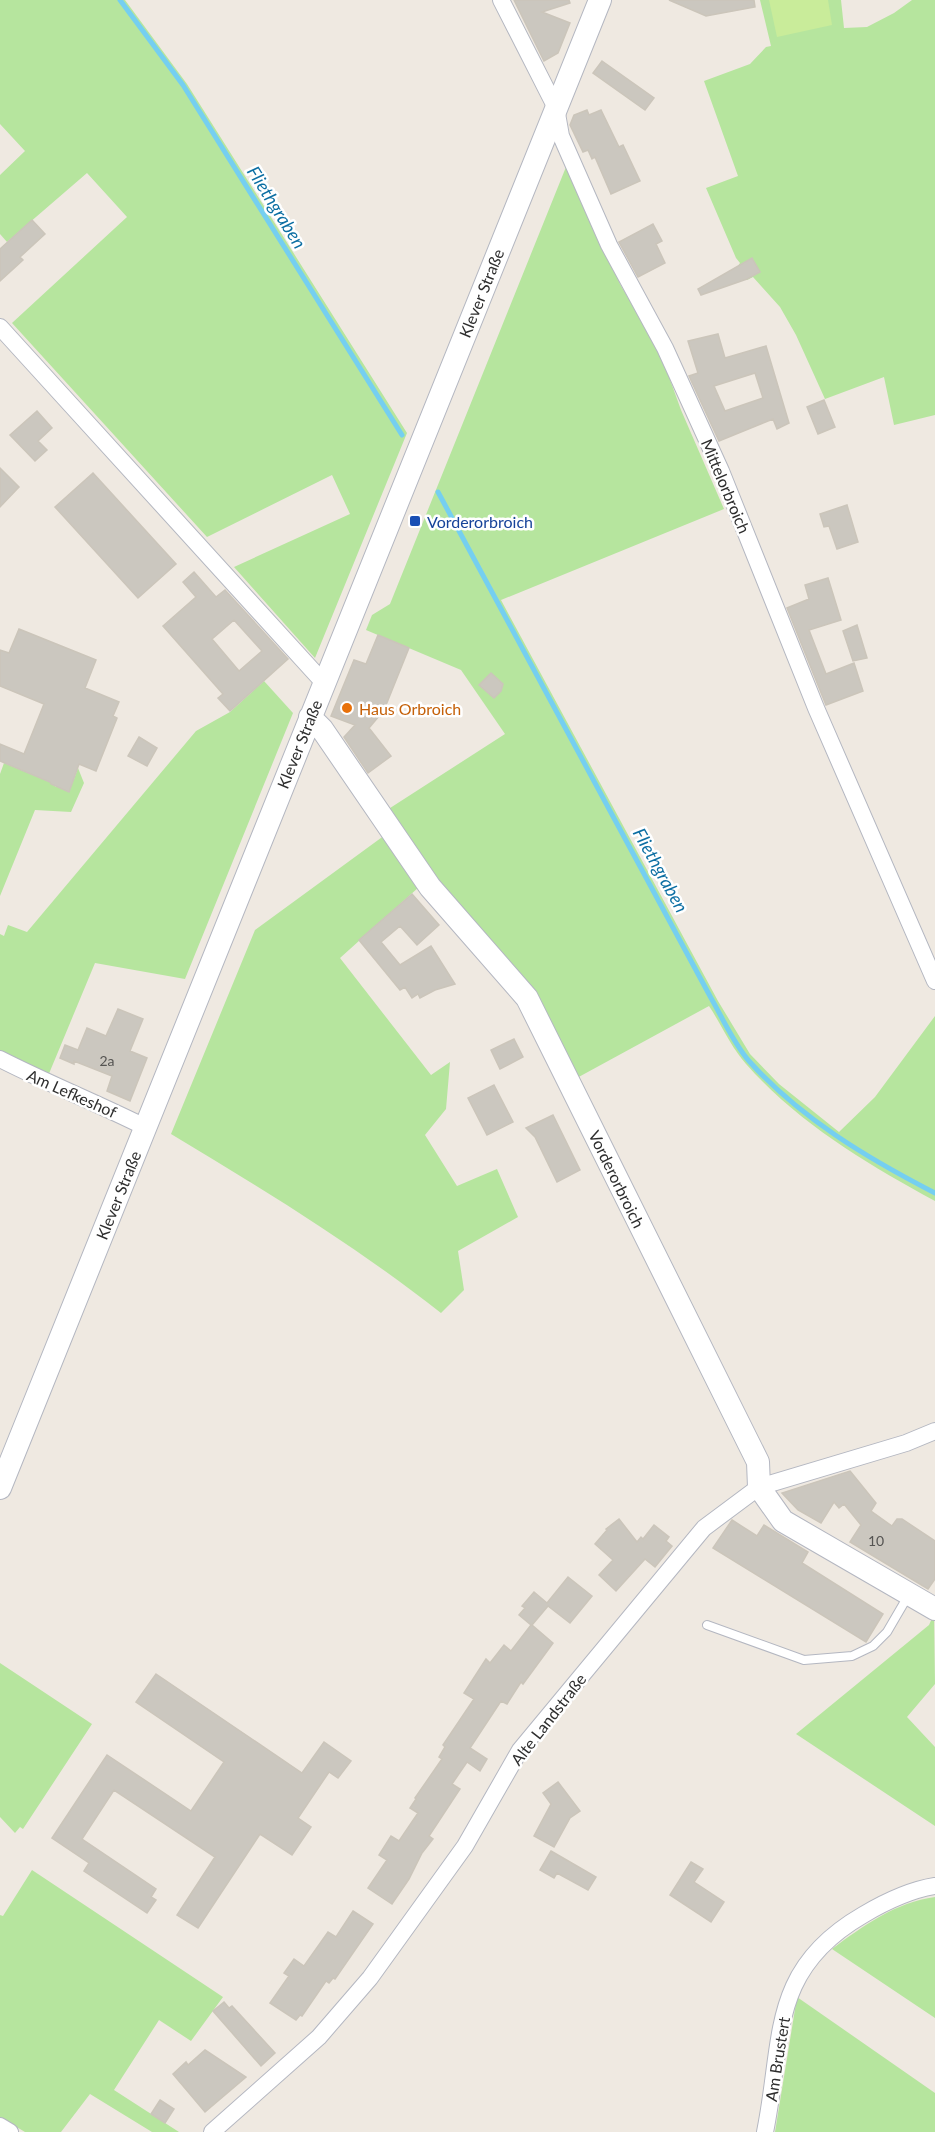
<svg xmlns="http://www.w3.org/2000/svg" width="935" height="2132" font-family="Lato,sans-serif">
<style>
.green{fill:#b6e59e}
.pitch{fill:#c9ec9a}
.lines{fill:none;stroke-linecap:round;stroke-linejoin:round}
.stream{stroke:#75cff0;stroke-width:5}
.building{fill:#cbc7bf;stroke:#cbc5ba;stroke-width:1.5;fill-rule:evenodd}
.lane-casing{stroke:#b4b7c1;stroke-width:10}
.street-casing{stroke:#b4b7c1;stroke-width:18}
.secondary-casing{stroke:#b4b7c1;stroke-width:24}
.lane{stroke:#fff;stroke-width:8}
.street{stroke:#fff;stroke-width:16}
.secondary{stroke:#fff;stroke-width:22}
.transit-dot{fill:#1a4fb4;stroke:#fff;stroke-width:2}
.food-dot{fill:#e8710a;stroke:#fff;stroke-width:2}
.labels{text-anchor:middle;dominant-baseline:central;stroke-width:5;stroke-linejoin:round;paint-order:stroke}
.number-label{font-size:14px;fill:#555452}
.street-label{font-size:16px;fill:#2e2e2e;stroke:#fff}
.transit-label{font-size:16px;fill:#164399;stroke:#fff;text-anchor:start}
.food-label{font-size:16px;fill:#c56008;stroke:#fff;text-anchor:start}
.water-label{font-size:18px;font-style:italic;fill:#0d6fa3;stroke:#fff}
</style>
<rect width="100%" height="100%" fill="#efe9e1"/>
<path class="green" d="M 0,0 L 125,0 L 187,84 L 407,433 L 315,658 L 234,567 L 350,514 L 332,475 L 207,537 L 12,323 L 127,217 L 87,173 L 7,242 L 0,234 L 0,175 L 25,151 L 0,124 Z
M 760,0 L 841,0 L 844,28 L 867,27 L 894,13 L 912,0 L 935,0 L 935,415 L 894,425 L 884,377 L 825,399 L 796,335 L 780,307 L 753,277 L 747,280 L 738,266 L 740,263 L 736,258 L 706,188 L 738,176 L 704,81 L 750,64 L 766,47 L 771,46 Z
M 566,167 L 620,284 L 660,352 L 681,410 L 724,509 L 501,600 L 718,1001 L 750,1054 L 779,1084 L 839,1132 L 875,1097 L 935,1016 L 935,1201 C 867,1164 798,1123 746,1064 C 731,1047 721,1024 709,1006 L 575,1079 L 431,877 L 387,810 L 505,734 L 461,670 L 366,630 L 372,615 L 390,604 Z
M 264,681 L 293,713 L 185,979 L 95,963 L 48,1076 L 0,1052 L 0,934 L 4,936 L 8,925 L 27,932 L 196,731 L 230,712 Z
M 4,763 L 50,782 L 56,787 L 66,776 L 74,779 L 78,768 L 84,783 L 71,812 L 35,810 L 0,896 L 0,774 Z
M 385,835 L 419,887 L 340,958 L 431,1075 L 450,1062 L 446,1109 L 425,1135 L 457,1186 L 497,1169 L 518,1217 L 458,1251 L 464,1290 L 441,1313 C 356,1246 264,1190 171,1134 L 255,930 Z
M 934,1614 L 935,1684 L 907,1717 L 935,1747 L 935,1826 L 796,1734 L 929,1625 Z
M 0,1663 L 92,1724 L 23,1829 L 20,1827 L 15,1833 L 0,1817 Z
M 32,1870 L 223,1997 L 191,2041 L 159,2020 L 114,2090 L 179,2132 L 152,2132 L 90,2094 L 61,2132 L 25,2132 L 0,2117 L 0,1915 L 3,1916 Z
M 935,1897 L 935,2018 L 832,1949 C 863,1926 896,1902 935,1897 Z
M 797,1997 L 935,2093 L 935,2132 L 775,2132 Z"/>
<path class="pitch" d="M 769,0 L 828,0 L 832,25 L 777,37 Z"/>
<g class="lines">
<path class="stream" d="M 120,0 L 183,85 L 402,435
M 438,492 L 711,998 C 722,1017 734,1044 749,1061 C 800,1118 867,1158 935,1193"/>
</g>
<path class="building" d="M 514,0 L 569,0 L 570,3 L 542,12 L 570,23 L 558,53 L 544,61 Z
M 669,0 L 754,0 L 755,7 L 706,16 Z
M 602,61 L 654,98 L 645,110 L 593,73 Z
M 587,110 L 589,115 L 601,110 L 619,147 L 623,145 L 640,181 L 611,194 L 595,157 L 592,159 L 588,150 L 583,152 L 570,125 L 574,115 Z
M 32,220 L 45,234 L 20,257 L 23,260 L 0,281 L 0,249 Z
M 653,224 L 662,241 L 656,244 L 665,263 L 638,277 L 619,242 Z
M 752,258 L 760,272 L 747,279 L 701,295 L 698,289 Z
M 718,334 L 725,358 L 766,346 L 789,423 L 777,429 L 773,419 L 719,441 L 689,376 L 698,373 L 688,341 ZM 755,373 L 763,398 L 725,411 L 714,386 Z
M 824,400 L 835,427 L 818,434 L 807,407 Z
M 37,411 L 52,428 L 38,441 L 47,450 L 35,461 L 10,435 Z
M 0,468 L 19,487 L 0,507 Z
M 93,473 L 176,564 L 138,598 L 55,507 Z
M 847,505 L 858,542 L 837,549 L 829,526 L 824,527 L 820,514 Z
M 194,572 L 216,597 L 225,590 L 288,659 L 230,711 L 218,698 L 223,694 L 163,626 L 196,597 L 183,582 ZM 234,620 L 262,651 L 239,671 L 212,639 Z
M 828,578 L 841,620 L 809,630 L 826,674 L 854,663 L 863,691 L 826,705 L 787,608 L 809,599 L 805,585 Z
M 857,625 L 867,658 L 853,661 L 843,631 Z
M 19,629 L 96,660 L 85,688 L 119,702 L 113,716 L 117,718 L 96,771 L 79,764 L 69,792 L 51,784 L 50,782 L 0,761 L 0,744 L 24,754 L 44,704 L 0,686 L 0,650 L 9,653 Z
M 378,635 L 409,648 L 384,710 L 369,728 L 391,756 L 368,773 L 344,737 L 355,725 L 331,716 L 354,660 L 366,664 Z
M 491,673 L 503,684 L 501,691 L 494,698 L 479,685 Z
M 139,737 L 157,748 L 147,766 L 128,756 Z
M 412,894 L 439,925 L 417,945 L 400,926 L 381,942 L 400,965 L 431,946 L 455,984 L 435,990 L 420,998 L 418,994 L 412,998 L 405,987 L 400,990 L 359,940 Z
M 118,1009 L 143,1019 L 130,1051 L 147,1058 L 130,1101 L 107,1091 L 112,1076 L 74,1061 L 74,1064 L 60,1058 L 65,1045 L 78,1050 L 87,1028 L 106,1036 Z
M 514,1039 L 523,1057 L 500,1069 L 491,1050 Z
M 494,1085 L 513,1122 L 487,1135 L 468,1098 Z
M 553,1115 L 580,1170 L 557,1182 L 535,1137 L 526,1128 Z
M 850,1471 L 876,1503 L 871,1511 L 892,1526 L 897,1519 L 902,1519 L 935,1541 L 935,1579 L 928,1589 L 850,1542 L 861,1525 L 844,1504 L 839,1508 L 834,1502 L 821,1523 L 798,1510 L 782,1493 Z
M 619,1519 L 637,1542 L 641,1537 L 643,1539 L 654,1525 L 669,1537 L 666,1541 L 672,1546 L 655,1567 L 645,1559 L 616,1591 L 599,1575 L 613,1560 L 595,1544 L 607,1530 L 606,1529 Z
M 732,1520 L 757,1536 L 764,1525 L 808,1552 L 802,1563 L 883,1614 L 866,1642 L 713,1548 Z
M 568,1577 L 592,1596 L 570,1623 L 548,1606 L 532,1625 L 553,1643 L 523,1684 L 521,1682 L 507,1704 L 501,1701 L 470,1748 L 487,1759 L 480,1771 L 467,1762 L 452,1784 L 460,1789 L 429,1836 L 433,1839 L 422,1853 L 409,1879 L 392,1904 L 368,1888 L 387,1860 L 379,1855 L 391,1836 L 399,1841 L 418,1813 L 410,1808 L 416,1799 L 415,1798 L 442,1759 L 439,1757 L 445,1747 L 443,1745 L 474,1699 L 464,1693 L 486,1659 L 490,1663 L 504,1645 L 511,1651 L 531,1625 L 519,1615 L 525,1608 L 522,1606 L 534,1592 L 547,1603 Z
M 156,1674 L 302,1773 L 324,1742 L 351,1761 L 338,1778 L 329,1772 L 298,1818 L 311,1827 L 292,1855 L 260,1834 L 198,1928 L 177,1915 L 215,1857 L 114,1790 L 82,1839 L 156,1889 L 151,1897 L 156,1900 L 147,1913 L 84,1871 L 89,1863 L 52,1838 L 107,1755 L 191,1811 L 224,1762 L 136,1702 Z
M 558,1782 L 580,1811 L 570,1818 L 554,1847 L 534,1836 L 551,1804 L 543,1793 Z
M 551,1851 L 596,1877 L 588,1890 L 557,1873 L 554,1878 L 540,1870 Z
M 691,1862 L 703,1869 L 694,1882 L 724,1902 L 711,1922 L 670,1895 Z
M 353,1911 L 373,1924 L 335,1979 L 333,1978 L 329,1983 L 326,1981 L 302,2016 L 300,2015 L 296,2020 L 270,2003 L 289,1976 L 284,1973 L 294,1959 L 304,1966 L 328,1932 L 336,1937 Z
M 224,2002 L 229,2008 L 232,2006 L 275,2053 L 261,2066 L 213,2011 Z
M 205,2050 L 246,2077 L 205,2112 L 173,2074 L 186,2062 L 188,2065 Z
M 160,2100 L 174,2109 L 165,2123 L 151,2114 Z"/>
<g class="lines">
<defs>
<path id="lane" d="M 707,1625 L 804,1660 L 852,1656 L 873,1646 L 887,1632 L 908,1596"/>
<path id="street" d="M 501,0 L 556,108 L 561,136 L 609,245 L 665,348 L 721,471 L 816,708 L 935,981
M 0,327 L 324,683
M 0,1059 C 47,1083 97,1103 145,1127
M 0,2126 L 10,2132
M 212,2132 L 319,2037 L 370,1978 L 465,1846 L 520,1750 L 704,1528 L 759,1487 L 906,1443 L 935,1431
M 765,2132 C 784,2039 768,1970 863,1915 C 885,1902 910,1890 935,1886"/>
<path id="secondary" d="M 310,717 L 322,729 L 430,887 L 527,998 L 758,1462 L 759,1487 L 783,1521 L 935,1609
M 0,1488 L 600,0"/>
</defs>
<use href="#lane" class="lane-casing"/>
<use href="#street" class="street-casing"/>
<use href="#secondary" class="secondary-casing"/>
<use href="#lane" class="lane"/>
<use href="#street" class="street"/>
<use href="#secondary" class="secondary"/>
</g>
<rect class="transit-dot" x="409" y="515" width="12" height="12" rx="3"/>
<circle class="food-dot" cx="347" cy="708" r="6"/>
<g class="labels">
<g class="number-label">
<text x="107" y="1060">2a</text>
<text x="876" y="1540">10</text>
</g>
<g class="street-label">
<text transform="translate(481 293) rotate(-68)">Klever Straße</text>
<text transform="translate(726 486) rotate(67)">Mittelorbroich</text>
<text transform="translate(299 744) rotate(-68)">Klever Straße</text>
<text transform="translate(72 1093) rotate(24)">Am Lefkeshof</text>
<text transform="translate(617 1179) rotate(64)">Vorderorbroich</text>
<text transform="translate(118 1195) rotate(-68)">Klever Straße</text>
<text transform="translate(548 1719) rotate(-52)">Alte Landstraße</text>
<text transform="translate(777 2059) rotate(-81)">Am Brustert</text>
</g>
<g class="transit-label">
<text x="427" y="521">Vorderorbroich</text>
</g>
<g class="food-label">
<text x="359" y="708">Haus Orbroich</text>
</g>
<g class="water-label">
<text transform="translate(277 207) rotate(58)">Fliethgraben</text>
<text transform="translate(661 870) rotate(61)">Fliethgraben</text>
</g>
</g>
</svg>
